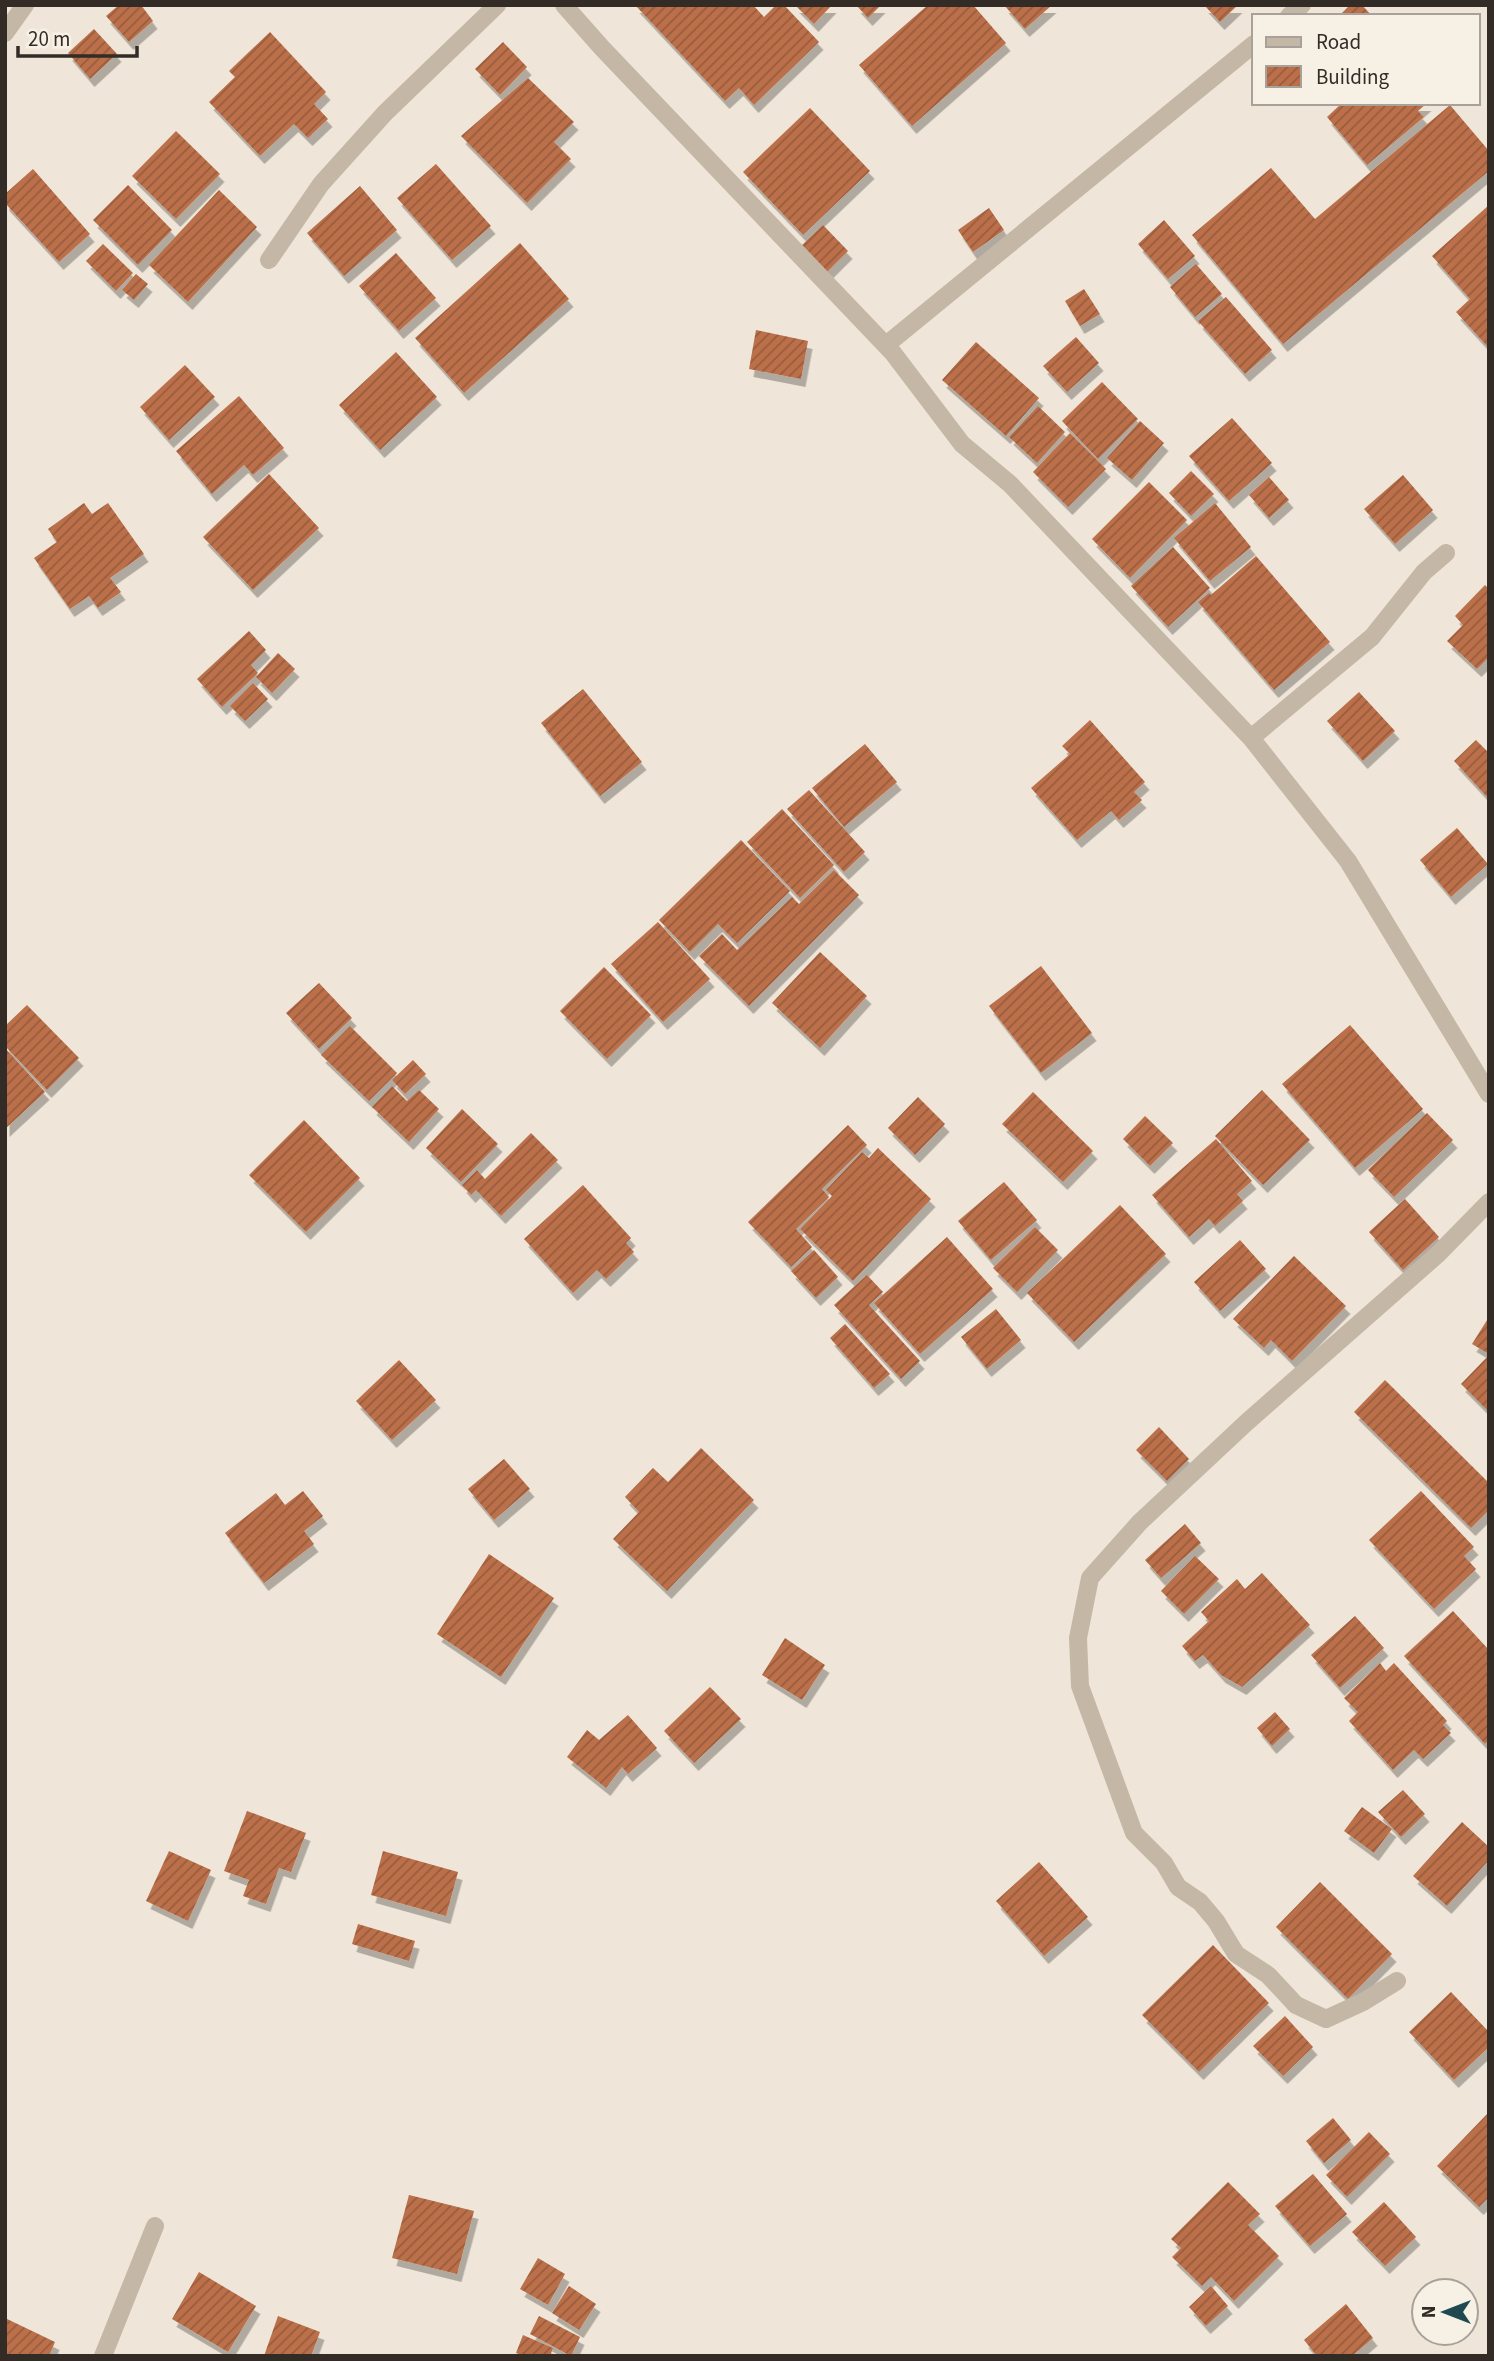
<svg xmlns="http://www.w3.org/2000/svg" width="1494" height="2361" font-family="'Source Sans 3',sans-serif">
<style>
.building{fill:url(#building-hatch);filter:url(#shadow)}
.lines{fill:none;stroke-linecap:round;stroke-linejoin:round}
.minor{stroke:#c5b7a6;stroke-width:18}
</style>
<defs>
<pattern id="building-hatch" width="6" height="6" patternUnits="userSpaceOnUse" patternTransform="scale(1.75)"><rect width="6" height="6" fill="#bb704a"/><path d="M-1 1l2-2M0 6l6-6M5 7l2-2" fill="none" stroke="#995c3d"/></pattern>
<filter id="shadow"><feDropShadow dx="4.5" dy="8" stdDeviation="0" flood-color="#0004"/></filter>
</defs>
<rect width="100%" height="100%" fill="#efe6d9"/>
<path class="building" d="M 119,5 L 141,5 L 153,21 L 129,42 L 106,16 Z
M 635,5 L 753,5 L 764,17 L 776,5 L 784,5 L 819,42 L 754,105 L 739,88 L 725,101 Z
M 795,5 L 832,5 L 814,24 Z
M 856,5 L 881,5 L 868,18 Z
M 928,5 L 973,5 L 1006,43 L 912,126 L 859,65 Z
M 1004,5 L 1052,5 L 1025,29 Z
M 1204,5 L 1238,5 L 1220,22 Z
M 1350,5 L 1362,5 L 1372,16 L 1339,16 Z
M 94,29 L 117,54 L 90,79 L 68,53 Z
M 270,32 L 326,92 L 314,104 L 328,119 L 308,138 L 294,124 L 260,156 L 209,102 L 235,77 L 229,71 Z
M 503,42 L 527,67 L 500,95 L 475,69 Z
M 528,78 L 574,122 L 554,142 L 571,159 L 527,203 L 461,136 Z
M 1342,103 L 1427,103 L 1418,111 L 1424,117 L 1367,165 L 1327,117 Z
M 1450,105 L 1489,151 L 1489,171 L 1283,344 L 1192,235 L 1271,168 L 1315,219 Z
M 810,108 L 870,171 L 803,235 L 743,172 Z
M 176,131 L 220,174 L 176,219 L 132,176 Z
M 436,164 L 491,226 L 452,260 L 397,198 Z
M 33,169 L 90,234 L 59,262 L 5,203 L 5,194 Z
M 128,185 L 172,230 L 138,265 L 93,220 Z
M 360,186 L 397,230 L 344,276 L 307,233 Z
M 219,190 L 257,227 L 188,302 L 149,265 Z
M 1489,205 L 1489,345 L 1487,346 L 1456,312 L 1470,299 L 1432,256 Z
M 989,208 L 1004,230 L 973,252 L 958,230 Z
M 1164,220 L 1195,256 L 1168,279 L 1138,244 Z
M 823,225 L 848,251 L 825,274 L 800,247 Z
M 520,243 L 569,299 L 464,393 L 415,338 Z
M 103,244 L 133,273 L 116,291 L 86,261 Z
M 396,253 L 436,298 L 399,331 L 359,286 Z
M 1196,264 L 1222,294 L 1195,317 L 1170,287 Z
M 136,274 L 148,284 L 134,300 L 122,290 Z
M 1084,289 L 1100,314 L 1080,326 L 1065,301 Z
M 1226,297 L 1272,350 L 1245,374 L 1198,321 Z
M 756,330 L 808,341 L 801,379 L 749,369 Z
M 1076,337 L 1099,363 L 1067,392 L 1043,366 Z
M 976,342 L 1039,398 L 1006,436 L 942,380 Z
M 396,352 L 437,397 L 380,450 L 339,405 Z
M 185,365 L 215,397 L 169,440 L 140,407 Z
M 1102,382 L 1138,419 L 1098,459 L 1062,421 Z
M 239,396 L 284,448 L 253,475 L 244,465 L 212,494 L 176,451 Z
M 1038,406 L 1065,432 L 1037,463 L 1009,437 Z
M 1232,418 L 1272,463 L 1229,501 L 1189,456 Z
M 1140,421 L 1164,443 L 1132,480 L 1107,458 Z
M 1070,433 L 1106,469 L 1068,507 L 1033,472 Z
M 1191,471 L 1214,494 L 1191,516 L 1169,493 Z
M 269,474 L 319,528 L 253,590 L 203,537 Z
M 1403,475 L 1433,510 L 1395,544 L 1364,509 Z
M 1269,477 L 1289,500 L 1269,518 L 1249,495 Z
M 1149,482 L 1187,520 L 1130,578 L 1092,539 Z
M 84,503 L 92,514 L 108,503 L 144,554 L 110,578 L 121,592 L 98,608 L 89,596 L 70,609 L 34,558 L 57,542 L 48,529 Z
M 1215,503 L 1251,547 L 1210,581 L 1174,538 Z
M 1173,547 L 1210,588 L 1168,627 L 1131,586 Z
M 1256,556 L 1330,642 L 1274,690 L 1198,602 L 1209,593 L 1211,595 Z
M 1485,585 L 1489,589 L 1489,657 L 1477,669 L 1447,641 L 1463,625 L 1455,616 Z
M 249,631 L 266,650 L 251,665 L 258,673 L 222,707 L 197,679 Z
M 278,653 L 295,669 L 272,693 L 256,677 Z
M 253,683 L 268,699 L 245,721 L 230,706 Z
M 583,689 L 642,762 L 600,796 L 541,723 Z
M 1359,692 L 1395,731 L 1363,761 L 1327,721 Z
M 1090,720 L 1145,782 L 1134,792 L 1142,800 L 1119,820 L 1111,811 L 1077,840 L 1031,788 L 1070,754 L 1062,746 Z
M 1476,740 L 1489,753 L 1489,799 L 1454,761 Z
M 865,744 L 897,782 L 844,827 L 812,788 Z
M 809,790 L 865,852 L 844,872 L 787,809 Z
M 782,809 L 834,865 L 800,898 L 747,842 Z
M 1457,828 L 1488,864 L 1451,897 L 1420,860 Z
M 741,840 L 790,891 L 737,943 L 718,924 L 690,952 L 659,920 Z
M 834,870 L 859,895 L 749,1006 L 699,956 L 722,934 L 737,950 L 792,897 L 799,904 Z
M 658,922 L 710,979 L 663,1022 L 611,964 Z
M 820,952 L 867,996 L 820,1048 L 772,1003 Z
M 1041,966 L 1092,1033 L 1041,1073 L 989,1006 Z
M 604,967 L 651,1015 L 607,1059 L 560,1011 Z
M 319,983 L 352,1018 L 319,1049 L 286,1013 Z
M 27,1005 L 79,1058 L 47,1090 L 5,1046 L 5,1026 Z
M 1350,1025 L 1423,1109 L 1355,1168 L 1282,1084 Z
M 350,1026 L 397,1073 L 369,1101 L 321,1055 Z
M 5,1048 L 45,1092 L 5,1129 Z
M 413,1060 L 426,1074 L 405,1094 L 392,1080 Z
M 392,1086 L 407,1101 L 419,1090 L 439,1109 L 409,1142 L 372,1107 Z
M 1262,1090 L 1310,1140 L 1263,1185 L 1215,1136 Z
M 1033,1092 L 1093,1151 L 1063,1182 L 1002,1124 Z
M 918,1097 L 945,1124 L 915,1155 L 888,1128 Z
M 462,1109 L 498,1144 L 461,1182 L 426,1148 Z
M 1427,1113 L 1453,1140 L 1394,1197 L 1368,1170 Z
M 1145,1116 L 1173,1143 L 1150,1166 L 1123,1139 Z
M 304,1120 L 360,1178 L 306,1232 L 249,1175 Z
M 848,1125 L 867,1145 L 822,1189 L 829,1197 L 796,1229 L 812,1247 L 791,1267 L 748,1222 Z
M 531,1133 L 558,1160 L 501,1216 L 476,1190 L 471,1195 L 462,1185 L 477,1170 L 485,1179 Z
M 1216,1139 L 1252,1181 L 1237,1194 L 1243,1201 L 1215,1226 L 1209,1219 L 1189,1237 L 1152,1195 Z
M 878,1148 L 931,1199 L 853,1281 L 800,1229 L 832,1196 L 826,1190 L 862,1152 L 869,1158 Z
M 1004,1182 L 1037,1220 L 991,1260 L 958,1221 Z
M 583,1185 L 631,1238 L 626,1243 L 634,1252 L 606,1279 L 597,1270 L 573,1293 L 524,1239 Z
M 1405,1199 L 1439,1237 L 1403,1270 L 1369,1232 Z
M 1120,1205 L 1166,1254 L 1074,1342 L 1027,1293 Z
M 1035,1227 L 1058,1250 L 1017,1292 L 993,1268 Z
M 947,1237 L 993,1289 L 920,1354 L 874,1303 Z
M 1240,1240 L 1266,1269 L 1220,1311 L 1194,1282 Z
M 814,1250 L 838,1277 L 816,1298 L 791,1271 Z
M 1294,1256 L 1346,1306 L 1292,1361 L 1271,1340 L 1264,1348 L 1233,1319 Z
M 867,1275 L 883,1292 L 869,1305 L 920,1361 L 901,1379 L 834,1305 Z
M 996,1309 L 1021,1340 L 987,1369 L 961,1337 Z
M 1489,1317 L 1489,1354 L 1472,1344 Z
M 845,1324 L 890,1374 L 874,1388 L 830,1338 Z
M 1489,1355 L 1489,1412 L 1461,1384 Z
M 399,1360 L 436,1400 L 392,1440 L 356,1401 Z
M 1385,1380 L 1489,1483 L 1489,1510 L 1471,1528 L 1354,1412 Z
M 1159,1427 L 1189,1459 L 1167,1481 L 1136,1450 Z
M 701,1448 L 754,1500 L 667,1591 L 613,1539 L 639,1512 L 625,1497 L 653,1468 L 668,1482 Z
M 504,1459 L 530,1489 L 494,1520 L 468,1489 Z
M 303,1491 L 323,1516 L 304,1531 L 314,1544 L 264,1583 L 225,1533 L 276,1493 L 285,1505 Z
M 1421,1491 L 1474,1547 L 1464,1556 L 1476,1569 L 1434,1609 L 1369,1540 Z
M 1185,1524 L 1201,1543 L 1161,1578 L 1145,1560 Z
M 489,1554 L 554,1598 L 501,1677 L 437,1634 Z
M 1195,1556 L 1219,1579 L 1184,1614 L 1161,1591 Z
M 1262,1573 L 1310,1625 L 1242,1687 L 1221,1675 L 1203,1655 L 1195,1661 L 1182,1646 L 1209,1621 L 1201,1612 L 1237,1579 L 1245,1589 Z
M 1453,1611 L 1489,1650 L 1489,1740 L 1485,1744 L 1404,1656 Z
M 1355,1616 L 1384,1648 L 1340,1688 L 1311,1655 Z
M 785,1638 L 825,1665 L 802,1700 L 762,1675 Z
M 1380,1663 L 1386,1671 L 1394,1663 L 1447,1721 L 1443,1725 L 1451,1733 L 1423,1759 L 1414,1750 L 1393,1770 L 1349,1721 L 1358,1712 L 1344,1698 Z
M 710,1687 L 741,1719 L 694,1763 L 664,1731 Z
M 1275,1712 L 1290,1729 L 1272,1746 L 1257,1728 Z
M 628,1715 L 657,1748 L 628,1774 L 622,1767 L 606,1788 L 567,1757 L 587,1730 L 599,1740 Z
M 1403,1790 L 1425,1814 L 1401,1837 L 1378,1812 Z
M 1362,1807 L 1392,1829 L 1374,1853 L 1344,1831 Z
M 247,1811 L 306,1833 L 291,1872 L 279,1868 L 266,1904 L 243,1896 L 249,1880 L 224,1871 Z
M 1462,1822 L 1489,1847 L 1489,1860 L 1447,1906 L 1413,1876 Z
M 169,1851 L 211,1870 L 188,1921 L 146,1901 Z
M 383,1851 L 458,1872 L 446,1916 L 371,1895 Z
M 1039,1862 L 1088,1917 L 1044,1956 L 996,1901 Z
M 1320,1882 L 1392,1954 L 1348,1999 L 1276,1927 Z
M 358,1924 L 415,1941 L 409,1961 L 352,1944 Z
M 1213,1945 L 1269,2003 L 1199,2072 L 1142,2015 Z
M 1451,1992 L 1489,2032 L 1489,2047 L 1454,2080 L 1409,2032 Z
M 1285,2016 L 1313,2047 L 1283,2076 L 1253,2046 Z
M 1489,2112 L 1489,2197 L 1479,2207 L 1437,2166 Z
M 1333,2118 L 1351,2140 L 1324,2163 L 1306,2141 Z
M 1369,2132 L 1390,2154 L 1347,2197 L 1326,2175 Z
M 1313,2174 L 1347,2214 L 1310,2246 L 1275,2206 Z
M 1228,2182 L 1260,2214 L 1248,2225 L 1279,2256 L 1234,2301 L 1211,2277 L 1202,2286 L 1172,2257 L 1181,2248 L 1171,2239 Z
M 409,2195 L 474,2211 L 457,2274 L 392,2258 Z
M 1384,2202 L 1416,2237 L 1385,2266 L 1352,2232 Z
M 538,2258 L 565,2274 L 548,2305 L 520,2289 Z
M 199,2272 L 256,2306 L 228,2352 L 172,2319 Z
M 569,2286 L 596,2304 L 579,2330 L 552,2313 Z
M 1211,2286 L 1228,2306 L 1206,2326 L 1189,2307 Z
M 1346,2304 L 1373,2338 L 1352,2356 L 1317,2356 L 1304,2340 Z
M 278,2316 L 320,2332 L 311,2356 L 264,2356 Z
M 539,2316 L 580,2337 L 571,2356 L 530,2334 Z
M 5,2318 L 55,2342 L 49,2356 L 5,2356 Z
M 523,2335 L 553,2348 L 550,2356 L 524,2356 L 516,2353 Z"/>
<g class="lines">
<path class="minor" d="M 564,5 L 602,48 L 893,353 L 962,444 L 1010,484 L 1251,738 L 1348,861 L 1489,1094
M 1289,16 L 1302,5
M 5,33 L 25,5
M 269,260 L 321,184 L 385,113 L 497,5
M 886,345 L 1254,44
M 1251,738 L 1372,637 L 1424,572 L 1446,553
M 1397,1981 L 1363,2002 L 1326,2019 L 1296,2005 L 1268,1975 L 1236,1954 L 1216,1921 L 1200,1902 L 1178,1887 L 1164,1863 L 1134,1833 L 1080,1686 L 1078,1638 L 1090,1578 L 1140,1522 L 1247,1422 L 1438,1254 L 1489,1202
M 103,2356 L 155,2226"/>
</g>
<rect width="1494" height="2361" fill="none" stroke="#322b26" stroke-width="14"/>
<rect x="1252" y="14" width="228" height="91" fill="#f7f0e5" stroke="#a8a199" stroke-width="2"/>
<rect x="1266" y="37" width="35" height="10" fill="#c5b7a6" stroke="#a8a199" stroke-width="2"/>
<text x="1316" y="49" font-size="21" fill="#322b26">Road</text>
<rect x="1266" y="66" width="35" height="21" fill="url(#building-hatch)" stroke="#a8a199" stroke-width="2"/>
<text x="1316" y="84" font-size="21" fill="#322b26">Building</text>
<g transform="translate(1445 2312) rotate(270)"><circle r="33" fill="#f7f0e5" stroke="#a8a199" stroke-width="2"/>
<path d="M0-5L12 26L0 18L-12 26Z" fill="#204850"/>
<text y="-10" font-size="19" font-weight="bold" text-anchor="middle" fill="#322b26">N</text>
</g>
<path d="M18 46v10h119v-10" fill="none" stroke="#322b26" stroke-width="3.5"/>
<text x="28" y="46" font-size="21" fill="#322b26" stroke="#f7f0e5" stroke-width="5" paint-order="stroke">20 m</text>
</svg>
